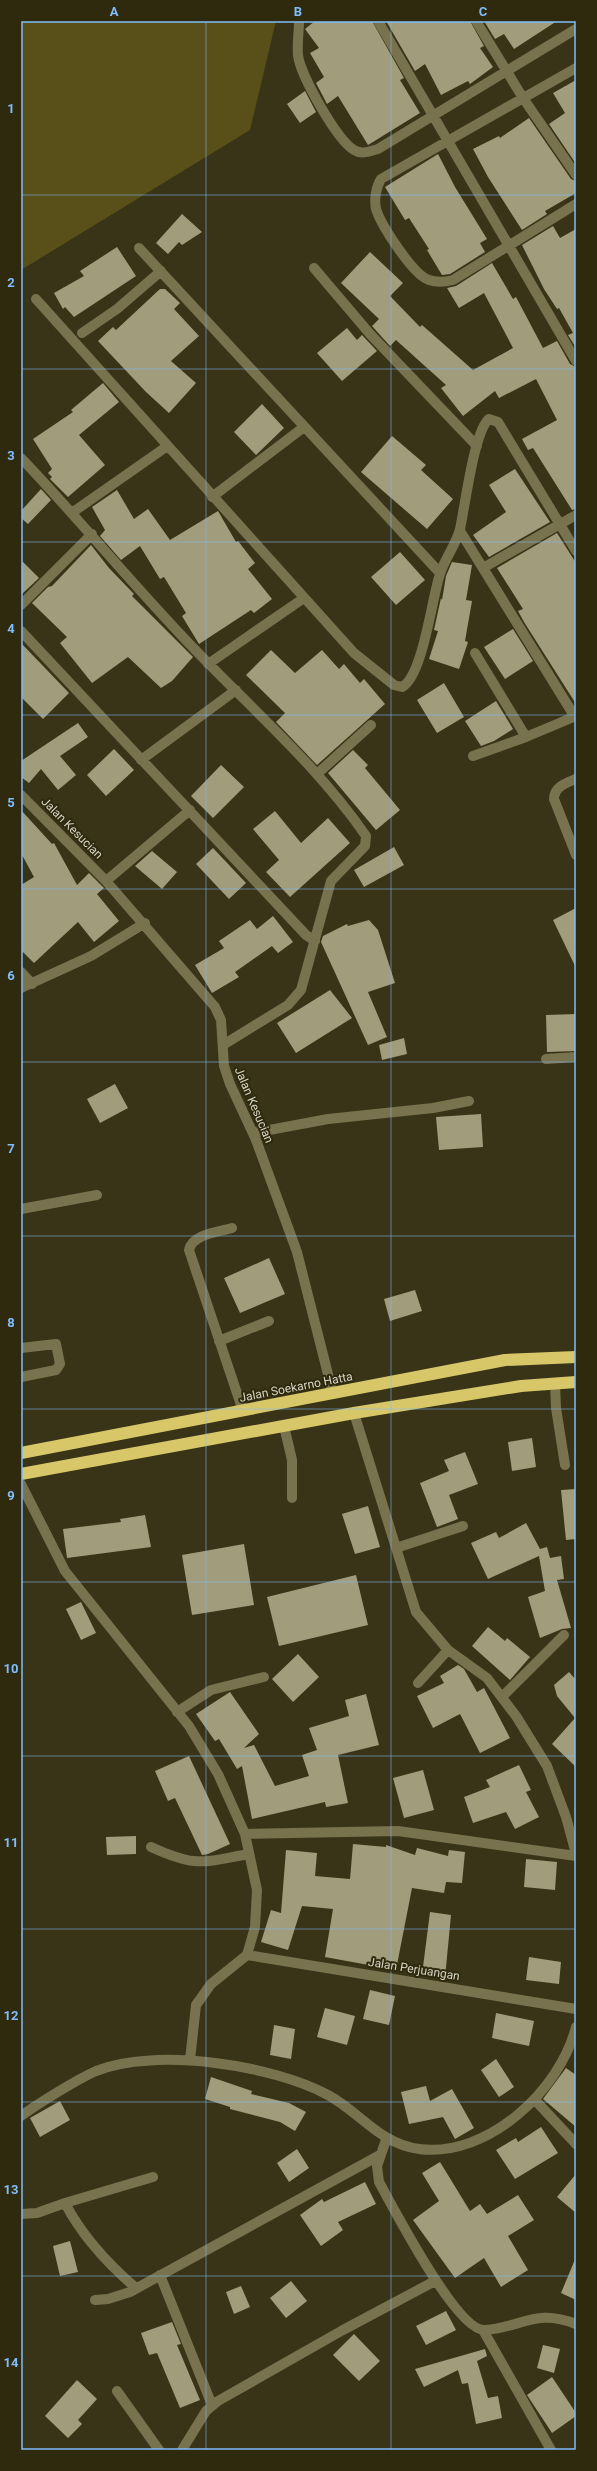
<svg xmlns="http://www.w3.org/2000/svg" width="597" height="2471" font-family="Roboto,sans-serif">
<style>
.green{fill:#594f18}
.building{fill:#a19c7c}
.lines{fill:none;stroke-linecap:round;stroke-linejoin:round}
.minor{stroke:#78724e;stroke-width:10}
.highway{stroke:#d7c769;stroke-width:12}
.grid{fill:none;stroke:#80bdfa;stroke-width:1;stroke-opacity:0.55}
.labels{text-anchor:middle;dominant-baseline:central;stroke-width:4;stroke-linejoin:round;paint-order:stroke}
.street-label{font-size:12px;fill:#d7d4c4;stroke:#2f2a0e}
.neatline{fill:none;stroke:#80bdfa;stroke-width:1.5}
.grid-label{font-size:13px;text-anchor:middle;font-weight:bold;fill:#80bdfa}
</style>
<rect width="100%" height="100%" fill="#393418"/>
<path class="green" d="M 21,21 L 276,21 L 250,130 L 21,270 Z"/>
<path class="building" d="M 315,21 L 372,21 L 404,78 L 400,80 L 420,113 L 368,145 L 338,96 L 327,104 L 316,83 L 324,77 L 310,53 L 319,48 L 305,29 Z
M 386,21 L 470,21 L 484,46 L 480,48 L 493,67 L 470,84 L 468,81 L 441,95 L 425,64 L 415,71 Z
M 484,21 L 557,21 L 514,49 L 504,34 L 495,39 Z
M 576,80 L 576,164 L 549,124 L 565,113 L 553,93 Z
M 305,91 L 316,112 L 300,123 L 287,104 Z
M 529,118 L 571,179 L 576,181 L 576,193 L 545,211 L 547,214 L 522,230 L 488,177 L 473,149 L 499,136 L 500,138 Z
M 438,154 L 455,187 L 487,239 L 480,243 L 485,252 L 450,274 L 442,275 L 427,250 L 429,249 L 409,218 L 405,220 L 385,187 Z
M 182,214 L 202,232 L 182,245 L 179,242 L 168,254 L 156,243 Z
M 553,226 L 560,238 L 576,229 L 576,348 L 568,335 L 573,333 L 559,308 L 557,309 L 544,289 L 522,245 Z
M 117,247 L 136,276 L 74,317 L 65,307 L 63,309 L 54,293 L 84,276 L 80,271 Z
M 370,252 L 403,283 L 390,296 L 420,327 L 422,325 L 473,370 L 513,348 L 484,293 L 459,308 L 447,288 L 456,286 L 492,263 L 513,299 L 516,297 L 543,348 L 557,341 L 570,364 L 576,367 L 576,509 L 572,510 L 533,448 L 528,450 L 522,439 L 557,420 L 536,379 L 499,398 L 495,391 L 463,416 L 441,388 L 446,385 L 396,340 L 390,346 L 372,326 L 379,319 L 341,283 Z
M 160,289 L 165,289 L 180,303 L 174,309 L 199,336 L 171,361 L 196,383 L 169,413 L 146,392 L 98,341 L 113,327 L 116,330 Z
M 347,328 L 357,340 L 362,335 L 377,351 L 342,381 L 317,353 Z
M 103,383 L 119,402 L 79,435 L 105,465 L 68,497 L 50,479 L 52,477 L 48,473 L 52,469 L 33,439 L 73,412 L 71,410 Z
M 262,404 L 284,428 L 256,455 L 234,432 Z
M 392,436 L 426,465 L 421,470 L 453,499 L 427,529 L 361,472 Z
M 515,469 L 550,522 L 489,557 L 473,535 L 506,512 L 489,485 Z
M 41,489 L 51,500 L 28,524 L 21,518 L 21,511 Z
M 117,490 L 134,519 L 148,509 L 170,540 L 218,511 L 236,542 L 238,541 L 255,563 L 248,569 L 272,599 L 254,613 L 251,610 L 199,644 L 182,616 L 186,613 L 164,577 L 160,579 L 140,546 L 121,560 L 100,536 L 105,530 L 92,507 Z
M 557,533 L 576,563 L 576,704 L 524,622 L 518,611 L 523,609 L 497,568 Z
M 91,545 L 109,568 L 134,594 L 132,596 L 193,657 L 172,681 L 161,688 L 128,657 L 92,683 L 60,643 L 67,637 L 32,603 L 48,587 L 52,586 Z
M 400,552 L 425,580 L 396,605 L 371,577 Z
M 21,560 L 39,578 L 22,594 L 21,593 Z
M 452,562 L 472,565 L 466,600 L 472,601 L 465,641 L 468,642 L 459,669 L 429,659 L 438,631 L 434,630 L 441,598 L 442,600 L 446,576 Z
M 513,629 L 533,661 L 505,679 L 484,647 Z
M 21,643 L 69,693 L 43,719 L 21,697 Z
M 271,650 L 295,673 L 322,650 L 339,669 L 344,664 L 360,683 L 364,679 L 385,704 L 317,765 L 276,722 L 285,713 L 246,675 Z
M 444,683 L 464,717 L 437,733 L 417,700 Z
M 496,701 L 513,729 L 494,741 L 481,746 L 465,721 Z
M 78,723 L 88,737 L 60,756 L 76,775 L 58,790 L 41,769 L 29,783 L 21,777 L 21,761 Z
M 114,749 L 134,770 L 106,796 L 87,775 Z
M 353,750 L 368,765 L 365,768 L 400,810 L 376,830 L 328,773 Z
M 221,765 L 244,787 L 213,818 L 191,796 Z
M 21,810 L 52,844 L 54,843 L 77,885 L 89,873 L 104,888 L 97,894 L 119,921 L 94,942 L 78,922 L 34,963 L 21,950 L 21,885 L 34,877 L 21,853 Z
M 275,811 L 301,843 L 328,818 L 350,843 L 290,897 L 266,872 L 279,860 L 253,829 Z
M 394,847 L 404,865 L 364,887 L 354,870 Z
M 213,848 L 246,883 L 229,899 L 196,864 Z
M 152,851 L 177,872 L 162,889 L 135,866 Z
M 576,908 L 576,968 L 553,920 Z
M 273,916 L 293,942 L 278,953 L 272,946 L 235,972 L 239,977 L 212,993 L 195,965 L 224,948 L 219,941 L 250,920 L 257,929 Z
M 369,920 L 378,930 L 395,983 L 368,992 L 387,1037 L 368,1045 L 321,942 L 323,936 L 347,924 L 348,926 Z
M 330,990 L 352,1018 L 296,1053 L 277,1023 Z
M 576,1014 L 576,1051 L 547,1052 L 546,1015 Z
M 404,1038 L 407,1054 L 382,1060 L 379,1045 Z
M 115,1084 L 128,1108 L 100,1123 L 87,1099 Z
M 481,1114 L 483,1147 L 439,1150 L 436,1117 Z
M 269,1258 L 285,1294 L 240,1313 L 224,1278 Z
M 415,1290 L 422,1311 L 390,1321 L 384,1299 Z
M 532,1438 L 536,1467 L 512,1471 L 508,1442 Z
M 465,1452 L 478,1484 L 449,1495 L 458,1519 L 437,1527 L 420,1483 L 449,1471 L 444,1460 Z
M 576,1489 L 576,1539 L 566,1540 L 561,1490 Z
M 368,1506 L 380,1547 L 355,1554 L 342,1514 Z
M 145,1515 L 151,1547 L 67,1558 L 63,1529 L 121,1522 L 120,1519 Z
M 526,1523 L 540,1549 L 547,1547 L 550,1558 L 561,1556 L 564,1579 L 557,1580 L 571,1628 L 562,1629 L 540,1638 L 528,1597 L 545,1591 L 539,1556 L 488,1579 L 471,1543 L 496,1532 L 499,1538 Z
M 244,1544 L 254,1605 L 192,1615 L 182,1555 Z
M 356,1575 L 368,1625 L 279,1646 L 267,1597 Z
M 81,1602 L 96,1633 L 81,1640 L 66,1609 Z
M 488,1627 L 505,1641 L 507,1638 L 530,1657 L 510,1680 L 472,1646 Z
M 298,1654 L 319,1677 L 293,1702 L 272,1679 Z
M 458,1665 L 464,1669 L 477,1692 L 484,1688 L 510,1738 L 480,1753 L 460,1714 L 433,1728 L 417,1696 L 444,1683 L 440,1676 Z
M 569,1672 L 576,1680 L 576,1767 L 552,1744 L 575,1718 L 557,1696 L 554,1685 Z
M 230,1692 L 259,1734 L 244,1748 L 254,1745 L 275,1786 L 309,1776 L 302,1755 L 317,1750 L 309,1728 L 349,1716 L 345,1700 L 366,1694 L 379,1745 L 338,1755 L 348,1803 L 326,1807 L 325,1802 L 252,1819 L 242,1766 L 237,1769 L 219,1739 L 215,1741 L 196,1714 Z
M 189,1756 L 230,1844 L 208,1854 L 202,1855 L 175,1798 L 168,1801 L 155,1771 Z
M 519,1765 L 531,1790 L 526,1792 L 539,1817 L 515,1829 L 506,1812 L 473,1823 L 464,1797 L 490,1787 L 486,1780 Z
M 423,1770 L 434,1810 L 404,1818 L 393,1778 Z
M 136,1836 L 136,1854 L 107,1855 L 106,1837 Z
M 353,1844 L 386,1847 L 386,1845 L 415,1855 L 417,1848 L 448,1856 L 449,1850 L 465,1852 L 462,1883 L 446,1882 L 444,1893 L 412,1888 L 396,1970 L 325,1957 L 333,1909 L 302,1906 L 288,1950 L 261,1942 L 271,1910 L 281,1913 L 286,1850 L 317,1853 L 315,1876 L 350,1879 Z
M 526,1859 L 557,1862 L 555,1890 L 524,1887 Z
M 430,1912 L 451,1915 L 445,1978 L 422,1975 Z
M 529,1957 L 561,1962 L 559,1984 L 526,1980 Z
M 370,1990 L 395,1996 L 389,2025 L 363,2019 Z
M 325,2008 L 355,2016 L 347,2045 L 317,2037 Z
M 496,2013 L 534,2021 L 529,2046 L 492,2038 Z
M 274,2025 L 295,2029 L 291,2059 L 270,2055 Z
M 496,2059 L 514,2087 L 499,2097 L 481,2070 Z
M 566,2068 L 576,2075 L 576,2127 L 543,2099 Z
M 211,2077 L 252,2091 L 251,2094 L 289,2103 L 306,2112 L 295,2131 L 280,2122 L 230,2109 L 230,2107 L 205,2099 Z
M 426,2086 L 430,2101 L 452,2089 L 474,2128 L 455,2139 L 443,2117 L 409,2124 L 401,2092 Z
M 60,2101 L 70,2120 L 40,2137 L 30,2118 Z
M 541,2127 L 558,2153 L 515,2179 L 496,2150 L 516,2138 L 518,2142 Z
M 297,2149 L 309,2168 L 289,2182 L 277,2163 Z
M 440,2162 L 470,2211 L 480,2204 L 487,2214 L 518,2195 L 534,2220 L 508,2236 L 528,2270 L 501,2287 L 484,2258 L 455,2278 L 413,2220 L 439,2201 L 422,2173 Z
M 576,2174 L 576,2213 L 557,2197 Z
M 365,2182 L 376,2204 L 338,2222 L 343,2230 L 321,2246 L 300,2215 L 322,2199 L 324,2202 Z
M 70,2241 L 78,2272 L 60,2276 L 53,2246 Z
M 576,2257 L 576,2300 L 561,2293 Z
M 291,2281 L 307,2301 L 286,2318 L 270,2298 Z
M 241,2286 L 250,2307 L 234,2314 L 226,2292 Z
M 446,2311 L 456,2330 L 426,2345 L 416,2326 Z
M 172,2322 L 181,2344 L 177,2345 L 200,2400 L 180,2408 L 157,2353 L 149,2355 L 141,2333 Z
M 354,2334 L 380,2361 L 359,2381 L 333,2355 Z
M 543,2345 L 560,2349 L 554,2373 L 537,2368 Z
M 485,2349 L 487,2356 L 477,2361 L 488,2398 L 498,2396 L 502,2418 L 476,2424 L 468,2383 L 462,2384 L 458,2370 L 424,2387 L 415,2369 Z
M 552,2377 L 576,2413 L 576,2416 L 552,2433 L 527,2395 Z
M 77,2380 L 97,2399 L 78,2420 L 82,2424 L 68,2438 L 45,2416 Z"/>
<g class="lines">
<path class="minor" d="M 299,21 C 299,32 297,44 298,55 C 300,75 337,140 354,150 C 362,155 370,151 378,149 L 576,29
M 378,21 L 576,361
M 476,21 L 523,98 L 576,175
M 576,68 L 381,179 C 376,187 374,199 376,209 C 381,225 413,275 429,280 C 437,283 445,282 453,280 L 576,204
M 139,248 L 440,573
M 314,268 L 370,334 L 477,446
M 36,299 L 354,653 L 394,685 L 402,687 C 423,676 432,597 440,574 C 445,558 456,545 460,529 C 465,507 474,431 489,419 L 498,422 L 576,551
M 82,333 L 117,309 L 161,271
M 21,458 C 85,525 143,598 209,664 C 263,719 322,772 366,836 L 365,846 L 331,881 L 301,990 L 288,1005 L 223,1045
M 212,497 L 304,427
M 73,512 L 166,447
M 460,531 L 575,717
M 483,568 L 576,515
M 21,605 L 92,534
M 21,631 L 306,935 L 315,941
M 475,653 L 526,737 L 576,716
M 208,664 L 304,598
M 473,756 L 526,737
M 141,760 L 236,690
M 317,774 L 371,725
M 576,779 C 566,783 554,787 554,799 L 576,855
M 21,795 L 106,881 L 215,1007 L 221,1020 L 224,1066 L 230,1084 L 256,1140 L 297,1252 L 333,1394
M 106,881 L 190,810
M 21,972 L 32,984
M 21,988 L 91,956 L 145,923
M 546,1059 L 576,1057
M 253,1133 L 328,1119 L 433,1108 L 469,1101
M 21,1209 L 97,1195
M 232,1228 C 219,1232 192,1234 189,1250 L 243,1411
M 219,1341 L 269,1321
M 21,1348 L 56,1344 L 60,1364 L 56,1370 L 21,1377
M 555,1384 L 556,1408 L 565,1465
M 354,1413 L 416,1612 L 448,1650 L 487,1678 L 516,1716 L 547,1766 L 566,1817 L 576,1854
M 284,1426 L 292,1460 L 292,1498
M 21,1484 L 65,1571 L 189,1726 L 218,1774 L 245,1834 L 257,1890 L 255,1927 L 247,1955 L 211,1984 L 196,2005 L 190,2060
M 396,1548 L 463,1526
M 418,1683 L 448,1650
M 502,1697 L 564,1635
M 177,1712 L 211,1690 L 264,1677
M 245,1834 L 398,1831 L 576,1856
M 151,1847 C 197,1868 202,1862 249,1854
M 247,1955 L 576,2009
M 535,2100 L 576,2144
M 21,2116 C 39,2103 76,2080 96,2071 C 155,2047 273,2065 328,2095 C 361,2113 380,2144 419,2149 C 488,2158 560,2090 576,2027
M 386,2140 L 377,2166 L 379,2182 C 393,2207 457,2332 485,2330 C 523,2327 536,2308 576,2324
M 65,2203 L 153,2177
M 21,2214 L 37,2213 L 65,2203 C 82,2236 108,2264 136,2288
M 160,2275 L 212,2405
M 95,2300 L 108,2299 L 130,2292 L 380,2155
M 483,2330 L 551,2450
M 117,2391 L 159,2450
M 182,2450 L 206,2411 L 218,2401 L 343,2330 L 435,2281"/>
<path class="highway" d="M 21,1453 L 505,1360 L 576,1357
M 21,1474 L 354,1413 L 521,1386 L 576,1382"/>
</g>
<path class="grid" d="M 206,21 L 206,2450M 391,21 L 391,2450M 21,195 L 576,195M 21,369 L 576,369M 21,542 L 576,542M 21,715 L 576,715M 21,889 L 576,889M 21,1062 L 576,1062M 21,1236 L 576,1236M 21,1409 L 576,1409M 21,1582 L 576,1582M 21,1756 L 576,1756M 21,1929 L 576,1929M 21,2102 L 576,2102M 21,2276 L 576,2276"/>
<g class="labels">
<g class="street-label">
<text transform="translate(72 828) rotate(45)">Jalan Kesucian</text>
<text transform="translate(254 1105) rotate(67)">Jalan Kesucian</text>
<text transform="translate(296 1387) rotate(-11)">Jalan Soekarno Hatta</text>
<text transform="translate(414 1969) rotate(9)">Jalan Perjuangan</text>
</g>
</g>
<rect width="597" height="2471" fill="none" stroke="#2f2a0e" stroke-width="44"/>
<rect x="22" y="22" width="553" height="2427" class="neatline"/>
<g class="grid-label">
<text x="114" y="16">A</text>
<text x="298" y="16">B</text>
<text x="483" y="16">C</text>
<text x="11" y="113">1</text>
<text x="11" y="287">2</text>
<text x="11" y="460">3</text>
<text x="11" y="633">4</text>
<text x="11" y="807">5</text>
<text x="11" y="980">6</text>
<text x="11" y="1153">7</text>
<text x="11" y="1327">8</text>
<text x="11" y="1500">9</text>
<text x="11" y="1673">10</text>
<text x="11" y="1847">11</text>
<text x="11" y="2020">12</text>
<text x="11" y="2194">13</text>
<text x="11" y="2367">14</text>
</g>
</svg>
